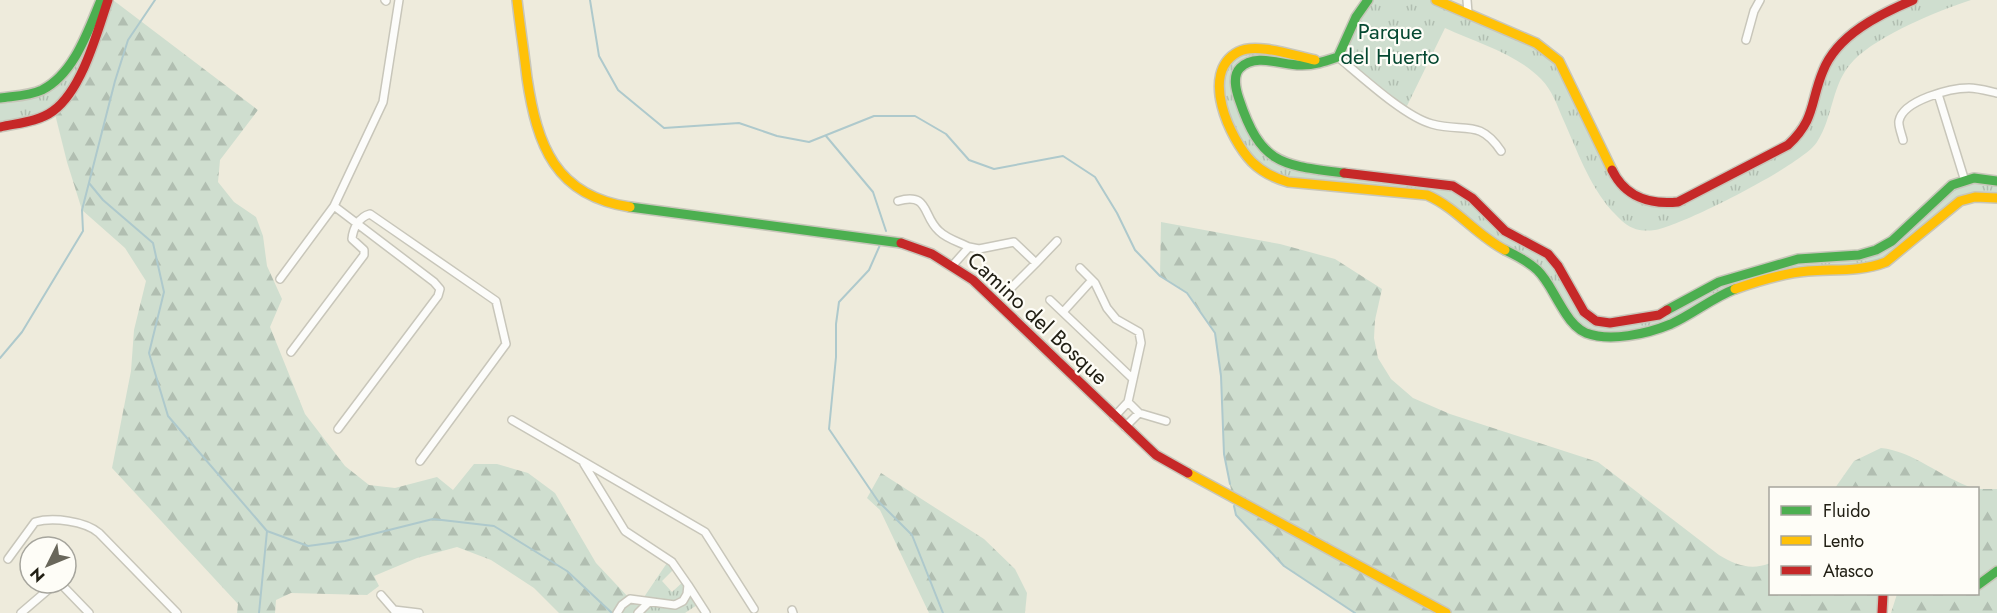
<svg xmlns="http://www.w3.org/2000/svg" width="1997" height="613" font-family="Jost,sans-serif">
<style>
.grass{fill:url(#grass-tufts)}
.forest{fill:url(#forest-firs)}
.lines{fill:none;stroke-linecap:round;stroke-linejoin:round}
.stream{stroke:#aec9cc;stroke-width:2}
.street-casing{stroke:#c8c6ba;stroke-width:10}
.fast-casing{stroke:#c8c6ba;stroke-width:12}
.slow-casing{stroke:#c8c6ba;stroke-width:12}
.jam-casing{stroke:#c8c6ba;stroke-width:12}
.street{stroke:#fcfcfa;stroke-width:7}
.fast{stroke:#4caf50;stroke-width:9}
.slow{stroke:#ffc107;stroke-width:9}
.jam{stroke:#c62828;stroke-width:9}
.labels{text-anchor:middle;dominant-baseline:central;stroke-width:4.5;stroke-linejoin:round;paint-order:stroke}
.park-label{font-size:22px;fill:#054831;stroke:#fefdf7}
.street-label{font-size:22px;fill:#222015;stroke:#fefdf7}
</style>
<defs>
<pattern id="grass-tufts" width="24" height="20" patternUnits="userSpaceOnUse" patternTransform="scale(1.5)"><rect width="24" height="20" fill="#cfdecf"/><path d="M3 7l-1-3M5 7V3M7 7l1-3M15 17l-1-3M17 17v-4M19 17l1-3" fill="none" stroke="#b1beb1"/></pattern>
<pattern id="forest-firs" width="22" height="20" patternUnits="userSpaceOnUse" patternTransform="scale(1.5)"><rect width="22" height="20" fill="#cfdecf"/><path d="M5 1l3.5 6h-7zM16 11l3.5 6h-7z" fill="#b1beb1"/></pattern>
</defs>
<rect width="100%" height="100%" fill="#eeebdc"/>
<path class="grass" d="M 108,0 L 76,82 L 54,110 L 0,127 L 0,98 L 54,83 Z
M 1368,0 L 1436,0 L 1536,43 L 1559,61 L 1614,174 L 1634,196 L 1678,201 L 1788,145 L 1805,129 L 1822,71 L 1845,42 L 1913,0 L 1971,0 C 1937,11 1879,35 1854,60 C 1831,83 1834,116 1817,142 C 1804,164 1681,226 1655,230 C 1648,231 1639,231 1633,228 C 1625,225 1618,217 1612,211 C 1589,185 1577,150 1563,119 C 1557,105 1552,90 1541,79 C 1517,54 1477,43 1445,28 L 1405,110 L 1338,57 Z
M 1250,49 L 1324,61 L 1251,63 L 1235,79 L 1254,134 L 1282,163 L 1453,186 L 1494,222 L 1548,254 L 1584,312 L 1596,321 L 1644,318 L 1704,292 L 1798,259 L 1876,250 L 1964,178 L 1997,181 L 1997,197 L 1975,196 L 1885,261 L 1819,271 L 1733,290 L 1680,318 L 1618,335 L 1576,328 L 1544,275 L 1494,244 L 1439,199 L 1276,179 L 1241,147 L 1219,90 L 1230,59 Z
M 669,560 L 676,567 L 662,581 L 672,592 L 685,580 L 700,603 L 685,613 L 617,613 L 625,602 L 642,600 Z"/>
<path class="forest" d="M 108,0 L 113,0 L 258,110 L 220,160 L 218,182 L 234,202 L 256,217 L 263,236 L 267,266 L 282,299 L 270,327 L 305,414 L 345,466 L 369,485 L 395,488 L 437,477 L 453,490 L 474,464 L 497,464 L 528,473 L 555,493 L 596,563 L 630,599 L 617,613 L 559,613 L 534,588 L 491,560 L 457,547 L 417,558 L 374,576 L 379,586 L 367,595 L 291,593 L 276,600 L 275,613 L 237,613 L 238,604 L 112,468 L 131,371 L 134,330 L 146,281 L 125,248 L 82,210 L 67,162 L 54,110 L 70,93 Z
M 1161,222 L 1280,244 L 1335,259 L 1382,289 L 1375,320 L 1374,338 L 1378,358 L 1391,379 L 1413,398 L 1450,414 L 1598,462 L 1719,555 C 1736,565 1751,571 1770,563 L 1770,594 L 1883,594 L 1882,613 L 1355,613 L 1284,566 L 1236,515 L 1224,454 L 1221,376 L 1215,333 L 1187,293 L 1160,276 Z
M 1881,448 C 1913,451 1942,478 1973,488 L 1835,488 L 1854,461 Z
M 881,473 L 984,539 L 1015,569 L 1027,593 L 1025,613 L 929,613 L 880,510 L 867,498 Z
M 1978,489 L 1997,489 L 1997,613 L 1891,613 L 1897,594 L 1978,594 Z"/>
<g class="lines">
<path class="stream" d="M 590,0 L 599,56 L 618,90 L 664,128 L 739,123 L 777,136 L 809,142 L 874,116 L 915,116 L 946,134 L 969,160 L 994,169 L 1063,156 L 1095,177 L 1117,213 L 1135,250 L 1160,276 L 1187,293 L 1215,333 L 1221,376 L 1224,454 L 1230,484
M 826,136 L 873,192 L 886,231
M 89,183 L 103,200 L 153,243 L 164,292 L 149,353 L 168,416 L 267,531 L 308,546 L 345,541 L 433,519 L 494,526 L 567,571 L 612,613
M 880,245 L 869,270 L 839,302 L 836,324 L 836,357 L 829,429 L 878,501 L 912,535 L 943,613
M 0,358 L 22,332 L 83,231 L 82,210 L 115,81 L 128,40 L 155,0
M 1234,506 L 1236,515 L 1284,566 L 1355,613
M 259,613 L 267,531"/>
<defs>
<path id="street" d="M 385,0 L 386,1
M 1467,0 L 1468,13
M 1746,40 L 1754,11 L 1760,0
M 1338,57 C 1361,76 1405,117 1432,124 C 1464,133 1479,118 1501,151
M 1938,94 L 1964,178
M 1903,140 C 1902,135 1898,126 1899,121 C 1903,100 1951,88 1969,88 C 1978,88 1988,91 1997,93
M 898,201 C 930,192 922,216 939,231 C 947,239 959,242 969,247 L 953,265
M 334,206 L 434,282 L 440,289 L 438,296 L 338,429
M 969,247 L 979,249 L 1014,242 L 1036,263 L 1008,291
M 1036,263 L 1057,241
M 1080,268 L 1095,283 L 1107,308 L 1116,319 L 1139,332 L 1141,343 L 1128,402 L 1139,413 L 1166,421
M 280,279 L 334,206 L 383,102 L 399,0
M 1050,300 L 1133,379
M 1063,312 L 1092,280
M 291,352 L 364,255 L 364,250 L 352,239 C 353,228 359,217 370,214 L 496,301 L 506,344 L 420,461
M 1114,417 L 1128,402
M 512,420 L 705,532 L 754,609
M 1125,427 L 1139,413
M 584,464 L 625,531 L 672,562 L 688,585 L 687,594 L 683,601 L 675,605 L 630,599 L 622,605 L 617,613
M 8,559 L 35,522 C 53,517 85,521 99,533 L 177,613
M 60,583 L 89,613
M 688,585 L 706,613
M 381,595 L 394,610
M 394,610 L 419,613
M 792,610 L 793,613
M 21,613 L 56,583
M 638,613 L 649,602"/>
<path id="fast" d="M 0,98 C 14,96 29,96 42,90 C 74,74 88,31 101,0
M 1344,173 C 1281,165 1261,165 1239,99 C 1236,90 1232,76 1240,68 C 1256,52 1284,66 1302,65 C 1315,65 1326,61 1338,57 L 1356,17 L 1368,0
M 630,207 L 901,243
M 1505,250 C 1547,270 1543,278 1566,314 C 1571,322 1577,329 1586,333 C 1610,342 1647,334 1671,324 C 1693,314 1712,298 1735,289
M 1667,310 L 1719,282 L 1798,259 L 1859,255 L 1876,250 L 1892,241 L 1952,185 L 1974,178 L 1997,181
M 1978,585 L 1997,571"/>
<path id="slow" d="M 517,0 C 520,26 524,52 527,78 C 537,145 555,196 630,207
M 1436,0 L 1536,43 L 1559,61 L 1612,170
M 1315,60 C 1295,56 1256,42 1238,52 C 1199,73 1230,139 1252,162 C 1262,172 1274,178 1288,182 L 1427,195 C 1457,208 1476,235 1505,250
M 1735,289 C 1758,281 1783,273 1808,271 C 1835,269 1860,272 1886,262 L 1960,201 L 1975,197 L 1997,198
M 1188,473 L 1446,613"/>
<path id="jam" d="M 0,127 C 17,123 38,122 53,111 C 82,90 97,33 108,0
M 1612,170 C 1625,197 1650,205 1678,202 L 1788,145 C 1816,119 1810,102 1823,71 C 1837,35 1880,14 1913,0
M 1344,173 L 1453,186 L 1472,198 L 1505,231 L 1548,254 L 1558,266 L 1584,312 L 1596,321 L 1610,323 L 1659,315 L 1667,310
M 901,243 L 932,254 L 973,280 L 1156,455 L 1188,473
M 1882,613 L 1883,594"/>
</defs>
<use href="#street" class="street-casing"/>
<use href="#fast" class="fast-casing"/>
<use href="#slow" class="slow-casing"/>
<use href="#jam" class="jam-casing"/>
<use href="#street" class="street"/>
<use href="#fast" class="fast"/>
<use href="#slow" class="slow"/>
<use href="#jam" class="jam"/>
</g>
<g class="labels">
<g class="park-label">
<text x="1390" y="31">Parque<tspan x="1390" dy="25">del Huerto</tspan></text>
</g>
<g class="street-label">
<text transform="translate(1038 318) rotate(43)">Camino del Bosque</text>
</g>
</g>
<rect x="1769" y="487" width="210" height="108" fill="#fefdf7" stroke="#a6a59d" stroke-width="1.5"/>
<rect x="1781" y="506" width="30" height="9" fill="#4caf50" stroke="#a6a59d" stroke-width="1.5"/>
<text x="1823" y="517" font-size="18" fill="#222015">Fluido</text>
<rect x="1781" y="536" width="30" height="9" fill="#ffc107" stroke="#a6a59d" stroke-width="1.5"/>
<text x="1823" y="547" font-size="18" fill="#222015">Lento</text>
<rect x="1781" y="566" width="30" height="9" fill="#c62828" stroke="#a6a59d" stroke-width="1.5"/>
<text x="1823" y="577" font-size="18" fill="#222015">Atasco</text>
<g transform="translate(48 565) rotate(227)"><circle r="28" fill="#fefdf7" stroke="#a6a59d" stroke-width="1.5"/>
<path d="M0-4.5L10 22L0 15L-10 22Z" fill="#69675b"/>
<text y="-9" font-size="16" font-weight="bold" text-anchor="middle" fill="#222015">N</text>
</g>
</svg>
